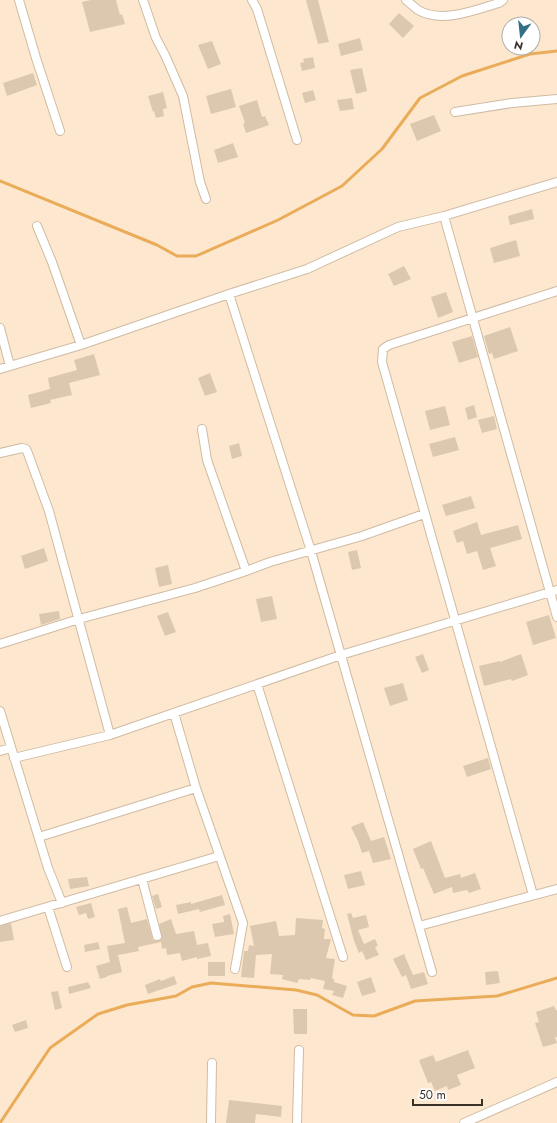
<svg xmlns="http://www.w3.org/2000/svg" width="557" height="1123" font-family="Jost,sans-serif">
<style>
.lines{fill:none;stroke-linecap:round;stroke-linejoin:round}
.stream{stroke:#eaac59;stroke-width:3}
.building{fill:#dcc7af}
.minor-casing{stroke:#cfbba3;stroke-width:10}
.minor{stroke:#fff;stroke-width:8}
</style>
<rect width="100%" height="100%" fill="#fde8cf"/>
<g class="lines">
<path class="stream" d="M 0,181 L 157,245 L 177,256 L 196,256 L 278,220 L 342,186 L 382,149 L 420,98 L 462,76 L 530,54 L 557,51
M 0,1123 L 50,1048 L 98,1014 L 127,1005 L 176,996 L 192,987 L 211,983 L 296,990 L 317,995 L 353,1015 L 374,1016 L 415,1001 L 497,996 L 557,978"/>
</g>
<path class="building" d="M 91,0 L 116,0 L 120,15 L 122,14 L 125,24 L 90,32 L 82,2 Z
M 306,0 L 318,0 L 329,42 L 318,44 Z
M 399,13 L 414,26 L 403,38 L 389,24 Z
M 360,38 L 363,50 L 341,56 L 338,44 Z
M 212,41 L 221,64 L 208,69 L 198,45 Z
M 313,57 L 315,68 L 302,71 L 300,63 L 304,62 L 303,59 Z
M 362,68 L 367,91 L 356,94 L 350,70 Z
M 33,73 L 37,85 L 7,96 L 3,83 Z
M 231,89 L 236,107 L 211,114 L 206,96 Z
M 313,90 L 316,100 L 305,103 L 302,93 Z
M 163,92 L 167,108 L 163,109 L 164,116 L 156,118 L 154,111 L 153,112 L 148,96 Z
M 352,98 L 354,109 L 340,111 L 337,100 Z
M 257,100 L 262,117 L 265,116 L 269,125 L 246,133 L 243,124 L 245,123 L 239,106 Z
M 434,115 L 441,131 L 417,141 L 410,124 Z
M 233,143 L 238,157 L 218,163 L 214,150 Z
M 532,209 L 534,219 L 510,225 L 508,216 Z
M 516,240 L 520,256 L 494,263 L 490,248 Z
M 404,266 L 411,279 L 394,286 L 388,274 Z
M 446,292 L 453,312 L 438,318 L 431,297 Z
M 510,327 L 518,351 L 494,359 L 492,353 L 489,354 L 484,336 Z
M 472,336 L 478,357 L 459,363 L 452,342 Z
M 94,354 L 100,375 L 69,383 L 72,395 L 50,400 L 51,403 L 31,408 L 28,395 L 50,389 L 48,378 L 77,370 L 74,360 Z
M 210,373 L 217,392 L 205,396 L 198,378 Z
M 474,405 L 477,417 L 468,420 L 465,408 Z
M 445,406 L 450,425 L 430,430 L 425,411 Z
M 494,416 L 497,429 L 482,433 L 478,420 Z
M 455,437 L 459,450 L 433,457 L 429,444 Z
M 239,443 L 242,456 L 232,459 L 229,446 Z
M 471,496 L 475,508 L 446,516 L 442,505 Z
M 477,522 L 481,535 L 518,525 L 522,539 L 490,548 L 496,566 L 483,570 L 477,551 L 467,554 L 463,541 L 457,543 L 453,531 Z
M 44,548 L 48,561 L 25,569 L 21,556 Z
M 357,550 L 361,568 L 352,570 L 348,552 Z
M 168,565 L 172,584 L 159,587 L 155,568 Z
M 272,596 L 277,619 L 261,622 L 256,599 Z
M 59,611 L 60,619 L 41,625 L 39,614 Z
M 168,612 L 176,632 L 165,636 L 157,616 Z
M 549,615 L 556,638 L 533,645 L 526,622 Z
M 423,654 L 429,670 L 422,673 L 415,657 Z
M 521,654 L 528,675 L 512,681 L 511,679 L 484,686 L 479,666 L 500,661 L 500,662 Z
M 403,683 L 408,700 L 390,706 L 384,688 Z
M 488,758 L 491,769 L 467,777 L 463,766 Z
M 363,822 L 371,841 L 384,837 L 391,859 L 373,863 L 369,851 L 362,853 L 358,841 L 351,827 Z
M 431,841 L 445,878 L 460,874 L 461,878 L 475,873 L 481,889 L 469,893 L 467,890 L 453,893 L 452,887 L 434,894 L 423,868 L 421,869 L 413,849 Z
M 361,871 L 365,885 L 348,889 L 344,875 Z
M 87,877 L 89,886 L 70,889 L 68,879 Z
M 158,894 L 162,907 L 156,909 L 152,896 Z
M 222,895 L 225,905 L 200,912 L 199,909 L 178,914 L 176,905 L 191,902 L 191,904 Z
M 91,903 L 95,917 L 88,919 L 86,913 L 79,915 L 76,907 Z
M 127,907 L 131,923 L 147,919 L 153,940 L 158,941 L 162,938 L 159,924 L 171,919 L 176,934 L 194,931 L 197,945 L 208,943 L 211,956 L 197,959 L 197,957 L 182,961 L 180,953 L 167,955 L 166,948 L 162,949 L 161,942 L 138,947 L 139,951 L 118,955 L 122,972 L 107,976 L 107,977 L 100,979 L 96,966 L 110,962 L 107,946 L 125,943 L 118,909 Z
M 351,913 L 353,918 L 366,915 L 369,927 L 358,930 L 364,944 L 375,939 L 378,946 L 375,947 L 379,955 L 366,960 L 362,951 L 359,953 L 354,941 L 347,914 Z
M 230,914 L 234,934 L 215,937 L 212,924 L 224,922 L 223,916 Z
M 296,918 L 323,920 L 322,928 L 325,929 L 324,939 L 331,939 L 326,958 L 335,959 L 332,978 L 334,979 L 334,982 L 347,986 L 343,998 L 332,995 L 334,991 L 323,989 L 325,981 L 311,978 L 310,980 L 299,979 L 297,983 L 282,979 L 283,975 L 270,974 L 272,954 L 256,955 L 254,978 L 241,977 L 244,951 L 248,951 L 249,945 L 254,946 L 250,926 L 276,921 L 279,936 L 295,935 Z
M 11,923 L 14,940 L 0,942 L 0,926 Z
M 98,942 L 100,949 L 85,952 L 84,945 Z
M 404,954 L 413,975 L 424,972 L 428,984 L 411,989 L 406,975 L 402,977 L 393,959 Z
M 208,962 L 225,962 L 225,976 L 208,976 Z
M 498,971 L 500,983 L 486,985 L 485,972 Z
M 174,976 L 177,984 L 148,994 L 145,985 L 160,979 L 161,981 Z
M 371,977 L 376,992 L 362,996 L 357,982 Z
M 88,982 L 91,988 L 69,994 L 68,987 Z
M 58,991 L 62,1008 L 55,1010 L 51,992 Z
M 554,1006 L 556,1010 L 557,1010 L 557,1037 L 555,1037 L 557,1043 L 543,1047 L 535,1023 L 539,1022 L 536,1012 Z
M 293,1009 L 307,1009 L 307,1034 L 294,1034 Z
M 26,1020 L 28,1028 L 15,1032 L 12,1025 Z
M 468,1050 L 475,1068 L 457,1075 L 461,1085 L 448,1090 L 447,1086 L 435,1091 L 431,1082 L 428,1083 L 419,1060 L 433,1055 L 436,1062 Z
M 229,1100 L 282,1106 L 281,1117 L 256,1114 L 255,1123 L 226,1123 Z"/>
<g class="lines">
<defs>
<path id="minor" d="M 19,0 L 36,58 L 60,131
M 143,0 L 156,38 L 165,55 L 183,96 L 200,182 L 206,199
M 252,0 L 257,9 L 297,140
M 406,0 C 410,3 414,7 418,10 C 442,24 475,10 499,3 L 503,0
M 455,112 L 512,103 L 557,99
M 444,216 L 557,617
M 37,226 L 52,262 L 81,345
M 229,294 L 311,551 L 432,972
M 0,328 L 10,366
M 0,369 L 81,345 L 229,294 L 307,269 L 398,227 L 444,216 L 557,182
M 202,429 L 207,460 L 246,571
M 0,453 L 22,448 L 26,449 L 27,451 L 49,511 L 110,735
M 0,644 L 79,619 L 195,588 L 246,571 L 270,562 L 362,536 L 424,514
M 257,684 L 343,957
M 0,711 L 48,868 L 62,903
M 174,713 L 196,788 L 243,923 L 235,969
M 0,751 L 11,748
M 14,758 L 110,735 L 341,655 L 557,590
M 39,837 L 196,788
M 142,879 L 157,936
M 533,895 L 382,362 L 383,349 L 389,345 L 557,291
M 48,907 L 67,967
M 0,921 L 219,856
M 419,926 L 557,889
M 211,1123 L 212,1063
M 297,1123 L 299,1050
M 464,1123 L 557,1082"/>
</defs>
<use href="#minor" class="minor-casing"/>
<use href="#minor" class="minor"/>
</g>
<g transform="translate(521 36) rotate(195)"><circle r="19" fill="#ffffff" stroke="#b0ada9"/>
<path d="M0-3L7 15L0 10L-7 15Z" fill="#317085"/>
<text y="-6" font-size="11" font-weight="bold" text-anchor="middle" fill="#3a3229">N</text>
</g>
<path d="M413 1099v6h69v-6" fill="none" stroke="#3a3229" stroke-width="2"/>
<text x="419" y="1099" font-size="12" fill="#3a3229" stroke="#ffffff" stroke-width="3" paint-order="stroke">50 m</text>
</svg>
